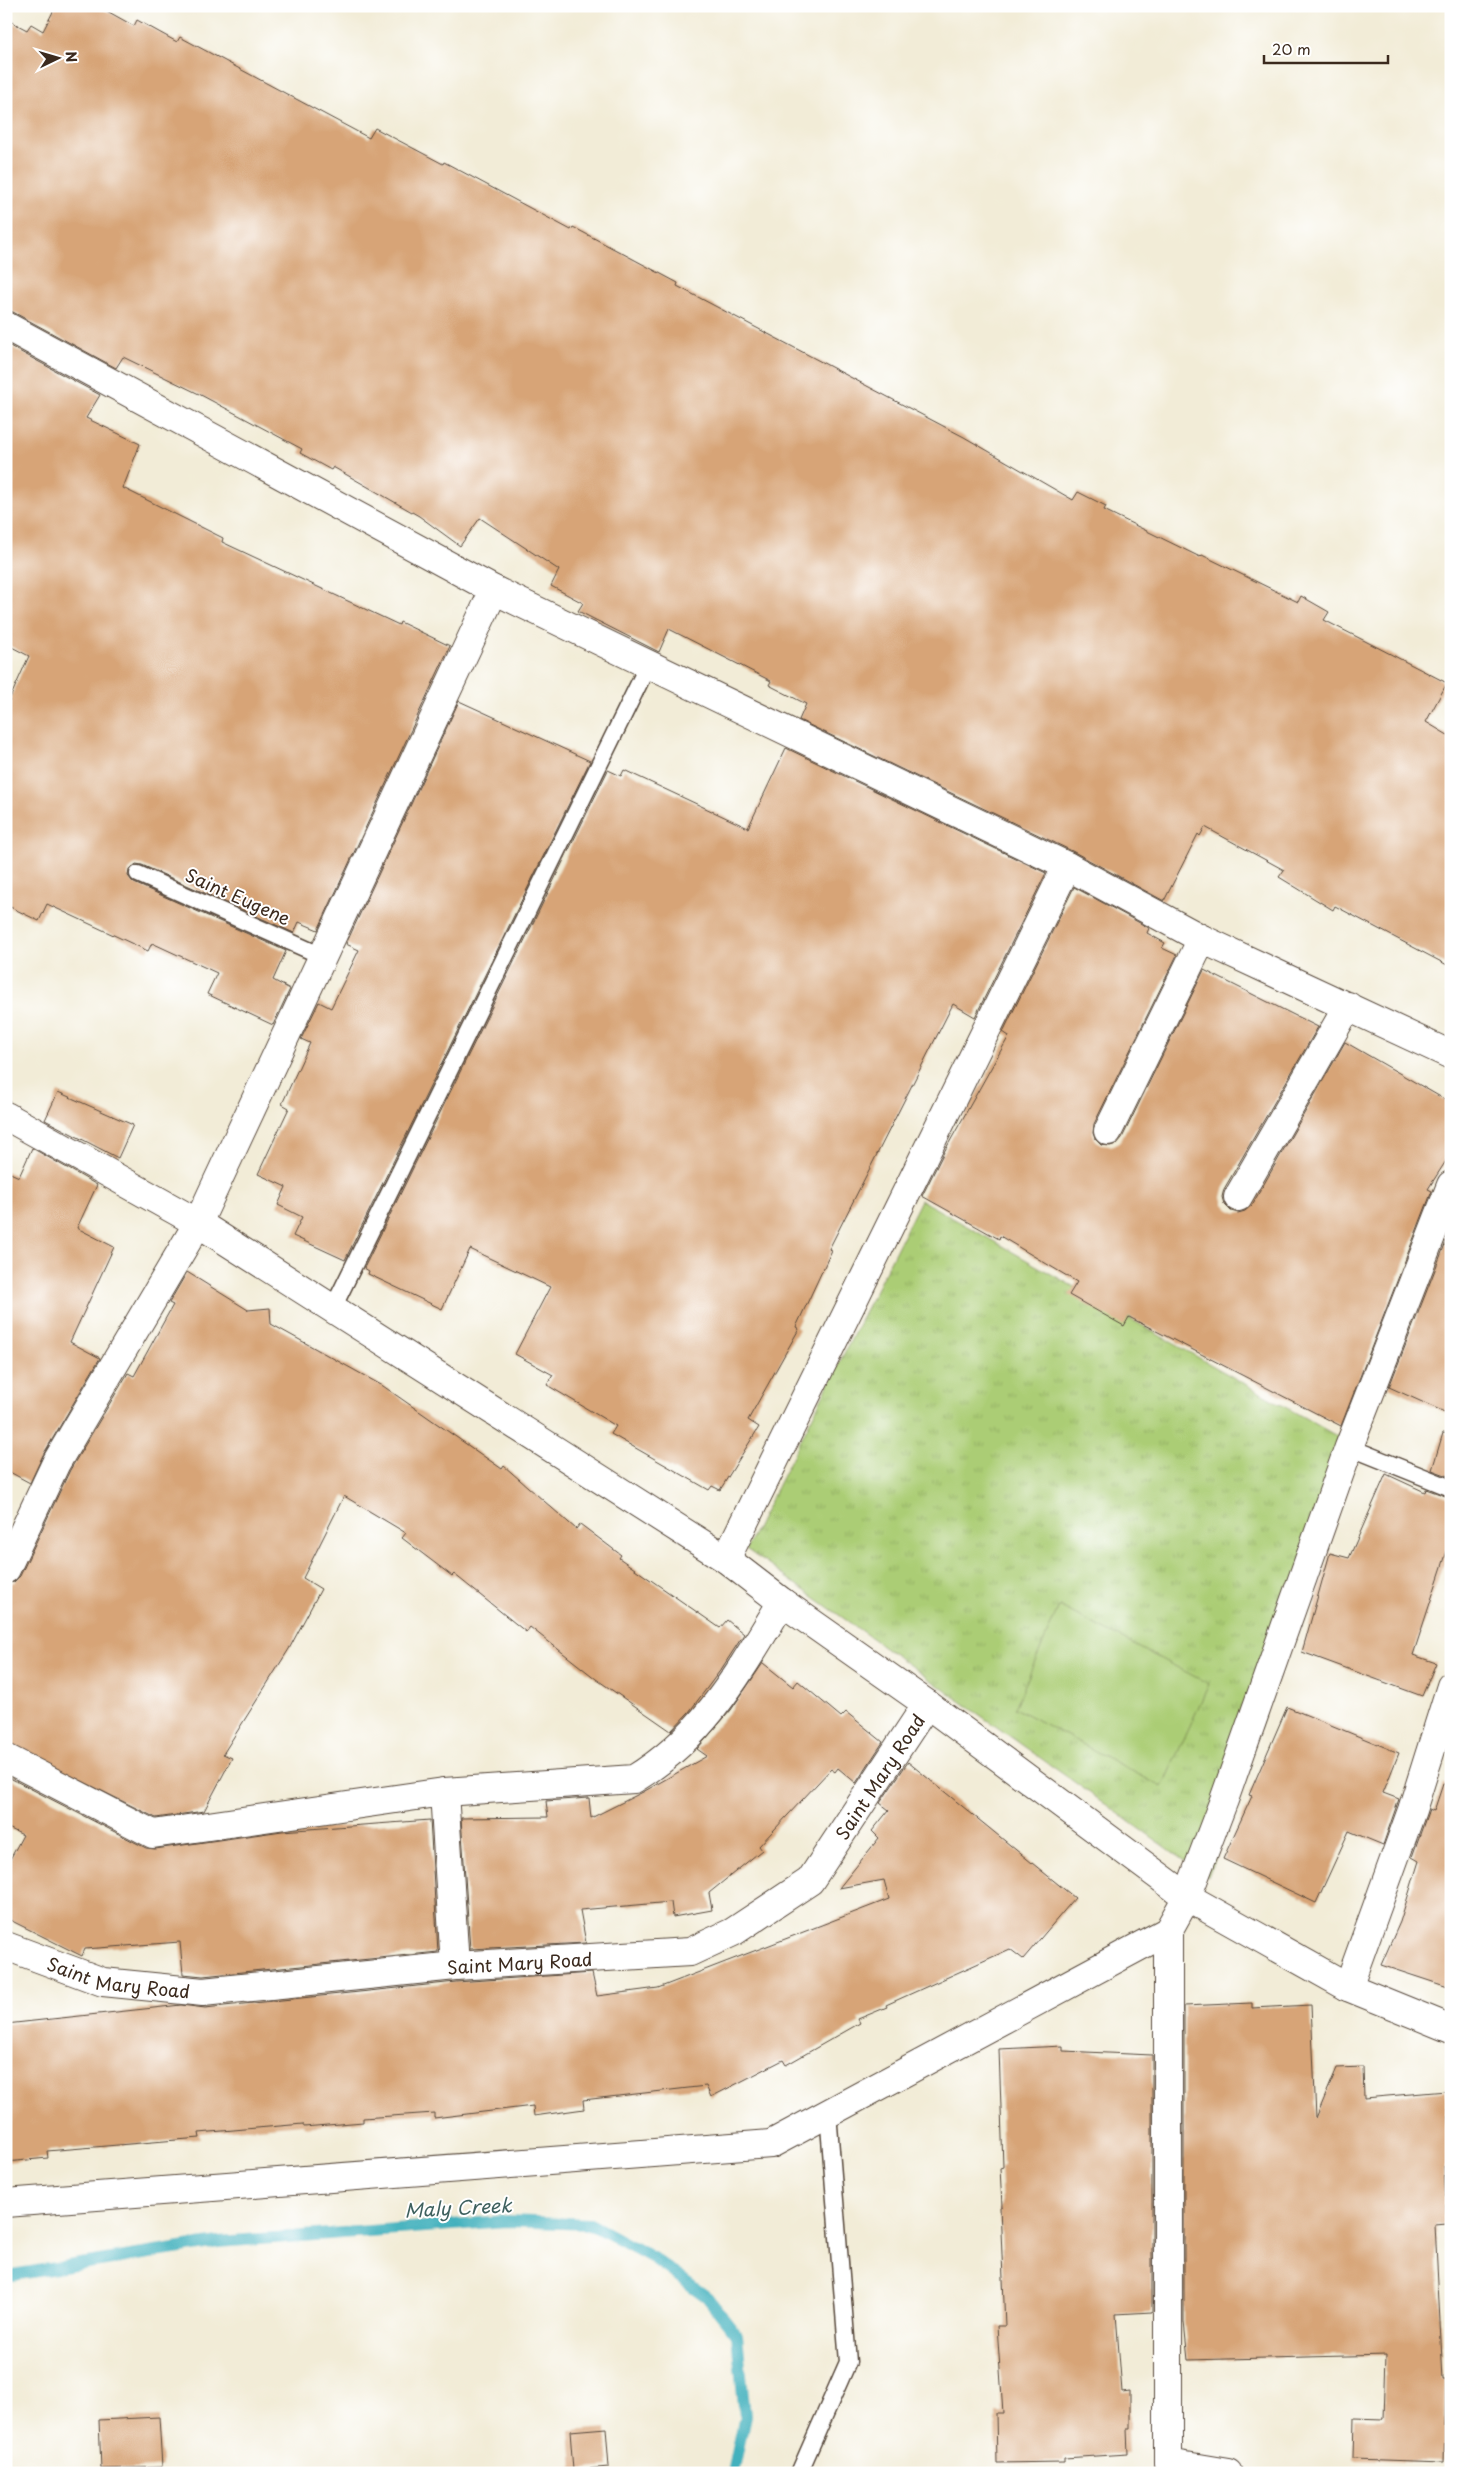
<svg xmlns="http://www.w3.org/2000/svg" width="1457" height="2479" font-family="'Playpen Sans',sans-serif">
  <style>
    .park { fill: url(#park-tufts); stroke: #737c4a }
    .pitch { fill: #abcd75; stroke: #737c4a }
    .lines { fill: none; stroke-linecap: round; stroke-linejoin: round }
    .stream { stroke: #42b1bd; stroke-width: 12 }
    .building { fill: #d7a477 }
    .service-casing { stroke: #56473a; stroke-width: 19 }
    .minor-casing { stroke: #56473a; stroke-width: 30 }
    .tertiary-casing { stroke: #56473a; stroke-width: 30 }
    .service { stroke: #fff; stroke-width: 16 }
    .minor { stroke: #fff; stroke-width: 28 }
    .tertiary { stroke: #fff; stroke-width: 28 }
    .labels { text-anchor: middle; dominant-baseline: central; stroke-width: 4; stroke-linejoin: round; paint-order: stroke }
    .street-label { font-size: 18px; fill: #3b2a1e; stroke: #fff }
    .water-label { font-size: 19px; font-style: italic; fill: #3e605e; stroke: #fff }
  </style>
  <defs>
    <pattern id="park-tufts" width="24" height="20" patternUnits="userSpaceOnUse" patternTransform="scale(1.25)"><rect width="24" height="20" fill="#abcd75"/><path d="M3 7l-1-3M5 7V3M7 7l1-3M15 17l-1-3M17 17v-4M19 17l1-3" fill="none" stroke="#94b065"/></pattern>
  </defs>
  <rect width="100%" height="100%" fill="#fff"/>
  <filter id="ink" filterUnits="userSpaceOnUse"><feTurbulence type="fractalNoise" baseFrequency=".02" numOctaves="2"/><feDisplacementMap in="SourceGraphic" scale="10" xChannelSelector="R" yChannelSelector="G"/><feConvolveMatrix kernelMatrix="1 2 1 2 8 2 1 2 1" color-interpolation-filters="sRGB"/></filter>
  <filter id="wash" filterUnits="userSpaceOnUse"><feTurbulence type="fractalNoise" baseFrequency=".0096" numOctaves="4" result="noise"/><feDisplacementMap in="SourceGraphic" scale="20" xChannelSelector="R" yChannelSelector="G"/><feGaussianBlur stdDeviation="1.12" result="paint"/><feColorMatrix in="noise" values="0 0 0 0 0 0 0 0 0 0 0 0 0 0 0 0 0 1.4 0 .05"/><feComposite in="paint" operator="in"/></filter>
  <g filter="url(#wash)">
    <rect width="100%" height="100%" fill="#f2ecd7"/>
    <path class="park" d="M921,1200L1356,1447L1208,1877L746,1549Z"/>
    <path class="pitch" d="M1059,1606L1209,1684L1162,1787L1015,1708Z"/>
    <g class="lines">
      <path class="stream" d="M6,2276L218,2242L506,2221L590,2224L653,2258L707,2297L737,2335L745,2416L733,2473"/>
    </g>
    <g id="blocks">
      <g class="building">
        <path d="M56,6H98L134,26L137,20L177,42L180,37L369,138L375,128L443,164L444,162L571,230L573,227L678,283L677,286L964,437L1073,500L1078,492L1106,506L1104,510L1200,557L1202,555L1298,602L1301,596L1329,612L1324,620L1447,683L1426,722L1451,737V967L1335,906L1333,910L1279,877L1284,870L1205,827L1200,836L1198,834L1164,901L1074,852L799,720L806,704L769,685L771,681L669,629L659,652L578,611L583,603L551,586L559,570L480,518L460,546L419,516L333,467L331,470L300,453L302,449L199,394L123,357L116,368L13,312L6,310V19L27,30L31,24L43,31Z"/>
        <path d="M6,344L100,395L86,418L140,444L123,488L223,538L222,542L399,625L400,622L450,646L318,930L299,922L294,933L142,865L136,864L129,870L128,876L134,883L286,951L273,980L290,989L273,1025L207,994L217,973L152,943L148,951L47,904L39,921L6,905V707L29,656L6,644Z"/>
        <path d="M459,701L590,761L345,1260L293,1236L302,1217L278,1205L286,1187L258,1174L289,1108L282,1104L310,1043L301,1039L319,1002L331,1008L359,950L346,944Z"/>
        <path d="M786,748L1046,873L975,1017L953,1004L829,1249L832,1250L796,1327L799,1329L748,1420L759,1427L720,1490L712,1486L709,1490L611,1434L616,1426L547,1385L553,1375L515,1354L550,1287L470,1249L442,1309L368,1274L369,1271L364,1268L608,770L621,776L624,770L748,828Z"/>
        <path d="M1074,887L1149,928L1147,933L1165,943L1162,948L1177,955L1094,1124L1093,1133L1095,1139L1101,1145L1110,1146L1117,1144L1122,1138L1204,970L1318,1027L1224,1189L1222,1197L1224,1204L1231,1211L1238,1213L1245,1211L1252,1205L1345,1042L1451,1103V1153L1428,1189L1432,1191L1341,1426L1129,1317L1124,1326L1069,1295L1077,1282L1000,1236L999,1239L922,1196L944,1152L1009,1036L1003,1032Z"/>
        <path d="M58,1092L133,1125L118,1158L45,1120Z"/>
        <path d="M32,1148L97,1185L77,1228L114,1247L70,1342L100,1358L43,1455L30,1483L6,1470V1171L19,1177Z"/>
        <path d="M1451,1229V1415L1389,1387Z"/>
        <path d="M187,1272L248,1310L270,1308L271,1324L383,1386L502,1469L504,1466L576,1529L580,1524L621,1555L619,1558L720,1628L727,1620L744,1634L722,1668L689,1712L671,1731L596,1679L530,1627L526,1632L454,1574L452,1576L402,1538L406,1533L344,1496L303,1578L321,1589L289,1649L223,1754L232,1758L204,1811L156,1818L6,1743V1584L14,1582L20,1576L70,1470L128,1373L134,1376L173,1305L169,1303Z"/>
        <path d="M1443,1433L1451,1434V1477L1432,1470Z"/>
        <path d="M1386,1474L1425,1492L1426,1489L1451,1498V1539L1413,1655L1436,1663L1422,1696L1302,1652L1330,1553L1349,1558Z"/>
        <path d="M763,1663L793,1687L798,1681L841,1717L846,1712L883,1742L856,1783L838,1768L835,1772L831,1769L759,1846L762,1850L709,1893L712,1910L673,1917L671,1902L580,1910L586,1943L470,1949L461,1818L548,1817L546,1801L589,1798L591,1818L643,1792L707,1756L697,1749L731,1710Z"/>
        <path d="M1287,1707L1399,1753L1383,1793L1399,1799L1383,1845L1349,1831L1316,1903L1223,1859L1252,1796L1249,1795Z"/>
        <path d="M908,1762L1075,1898L1023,1959L1010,1949L886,2005L887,2007L858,2019L860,2023L786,2065L783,2060L711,2097L706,2086L583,2100L584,2109L534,2116L533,2106L434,2118V2113L363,2118V2122L304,2127L303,2124L199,2133L200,2138L47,2151L48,2158L6,2162V2024L181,2005L205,2008L456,1982L592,1973L597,1996L658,1988L889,1899L884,1880L839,1888L879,1838L872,1831L889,1810L880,1803Z"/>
        <path d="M6,1776L146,1848L155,1849L282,1831L430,1820L438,1952L203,1976L183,1974L180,1942L85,1949L82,1956L6,1918V1867L23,1835L6,1827Z"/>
        <path d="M1443,1784L1451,1785V1988L1381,1965L1400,1922L1419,1861L1412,1857L1429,1809L1434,1811Z"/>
        <path d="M1252,2003V2008L1311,2005L1316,2118L1337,2068L1363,2067L1364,2098L1446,2091L1451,2141V2166H1444L1447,2224L1435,2225L1443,2380H1446L1444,2462L1353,2459L1354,2418L1384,2419L1386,2355L1188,2360L1184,2322V2006Z"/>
        <path d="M1063,2046V2051L1152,2055V2312L1116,2314L1122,2392L1130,2391V2429H1127L1128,2454L1064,2458V2462L997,2463L996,2413H1003L997,2326H1005L1000,2207L1002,2206L1000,2168L1003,2167L999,2049Z"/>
        <path d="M159,2417L162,2467L101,2469L99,2420Z"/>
        <path d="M606,2428L609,2467L573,2470L570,2431Z"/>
      </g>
    </g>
  </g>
  <g filter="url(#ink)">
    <use href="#blocks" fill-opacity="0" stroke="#56473a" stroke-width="1"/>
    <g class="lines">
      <g class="service-casing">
        <g id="service">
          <path d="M138,874L322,956"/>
          <path d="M332,1310L648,665"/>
          <path d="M1349,1447L1451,1488"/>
          <path d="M799,2473L848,2362L828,2113"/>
        </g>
      </g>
      <g class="minor-casing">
        <g id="minor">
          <path d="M6,326L494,590L1067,866L1202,939L1451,1055"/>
          <path d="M1108,1131L1202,939"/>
          <path d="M1238,1197L1348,1006"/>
          <path d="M726,1559L1067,866"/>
          <path d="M6,1569L56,1463L198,1223L494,590"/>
          <path d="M6,1758L153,1834L444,1792L634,1779C705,1736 740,1671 782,1602"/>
          <path d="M444,1792L455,1966"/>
          <path d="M1168,1931V2463L1228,2473"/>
          <path id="s1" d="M6,1946L103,1982L203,1992L455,1966L690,1952L733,1932L810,1881L927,1704"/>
          <path d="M1348,1987L1412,1810L1451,1686"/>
          <path d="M6,2203L771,2144L1168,1931L1187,1897L1224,1800L1349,1447L1451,1185"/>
        </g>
      </g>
      <g class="tertiary-casing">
        <path id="tertiary" d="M6,1116L198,1223L726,1559L782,1602L927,1704L1187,1897L1348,1987L1451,2029"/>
      </g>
      <use href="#service" class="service"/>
      <use href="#minor" class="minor"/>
      <use href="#tertiary" class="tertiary"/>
    </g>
  </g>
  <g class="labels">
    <g class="street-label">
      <text transform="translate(238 896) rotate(24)">Saint Eugene</text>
      <text stroke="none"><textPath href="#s1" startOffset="958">Saint Mary Road</textPath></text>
      <text stroke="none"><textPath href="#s1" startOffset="522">Saint Mary Road</textPath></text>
      <text stroke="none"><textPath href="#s1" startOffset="118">Saint Mary Road</textPath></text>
    </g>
    <g class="water-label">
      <text transform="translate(458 2207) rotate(-3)">Maly Creek</text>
    </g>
  </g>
  <rect width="1457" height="2479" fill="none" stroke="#fff" stroke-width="25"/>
  <g transform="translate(58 58) rotate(85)" stroke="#ffffff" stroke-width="4" paint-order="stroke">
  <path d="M0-4L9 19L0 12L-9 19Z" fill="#3b2a1e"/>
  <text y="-8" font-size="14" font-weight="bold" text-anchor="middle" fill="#3b2a1e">N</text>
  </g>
  <path d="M1264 55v8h124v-8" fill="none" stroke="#3b2a1e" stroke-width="2.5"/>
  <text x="1272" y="55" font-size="15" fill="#3b2a1e" stroke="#ffffff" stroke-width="4" paint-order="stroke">20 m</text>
</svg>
